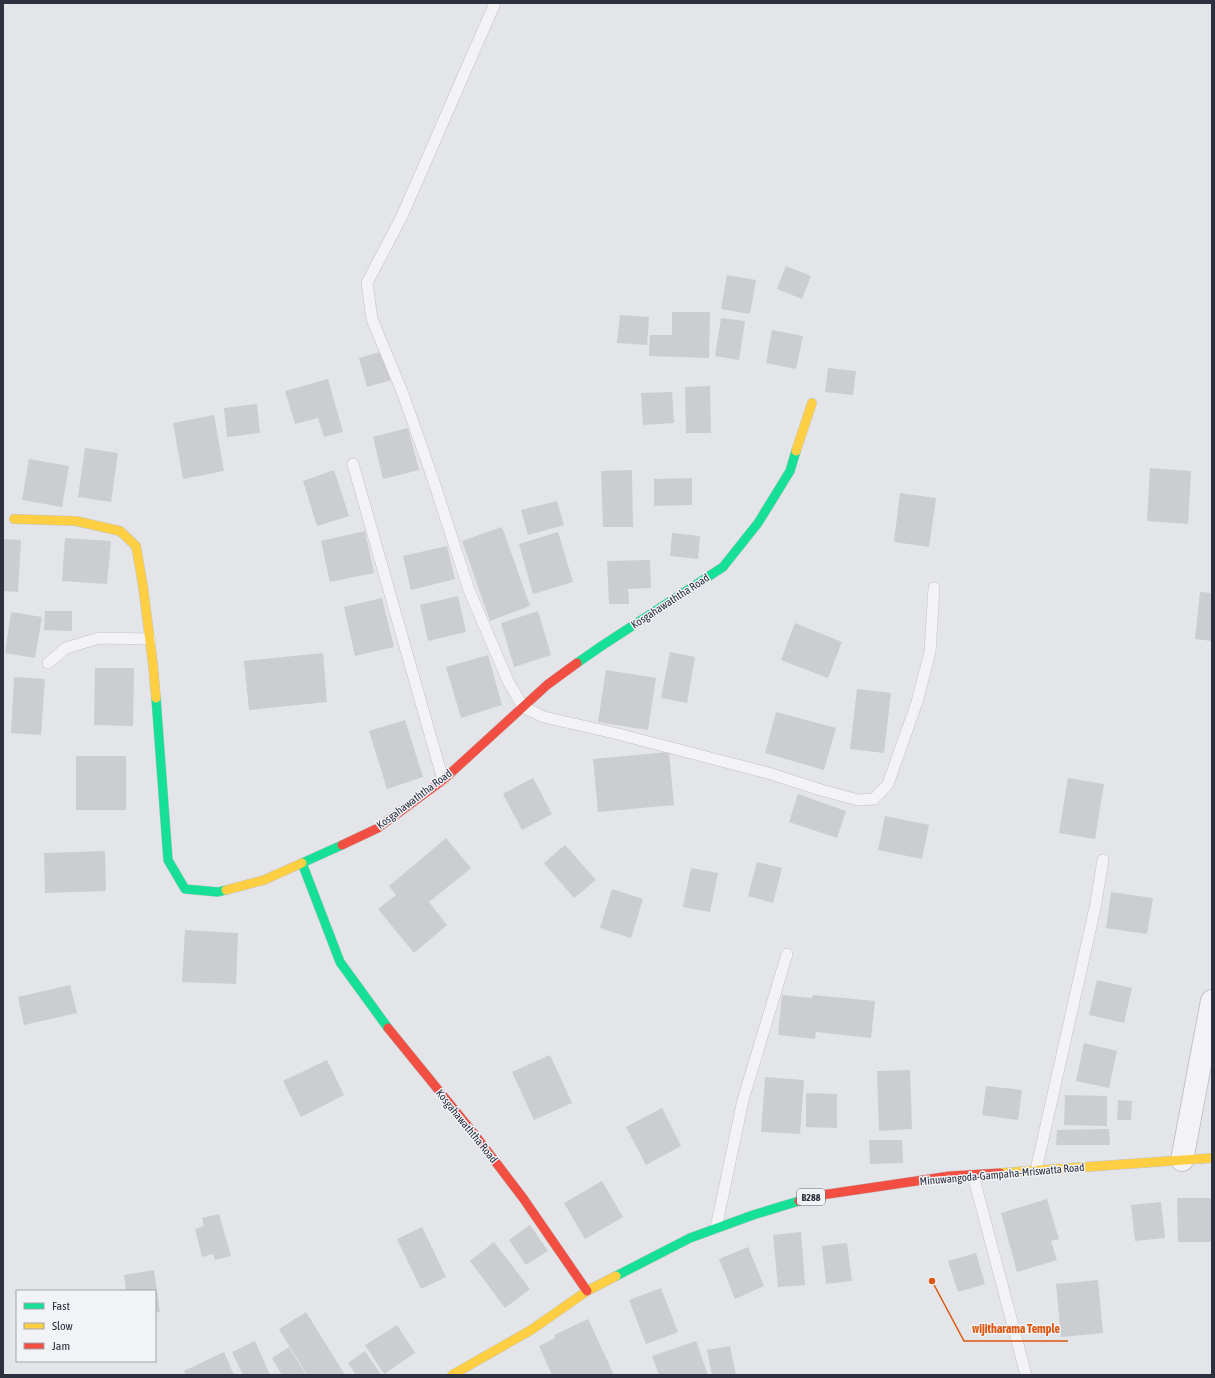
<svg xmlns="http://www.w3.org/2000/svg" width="1215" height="1378" font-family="'Asap Condensed',sans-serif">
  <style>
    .building { fill: #cccdd0 }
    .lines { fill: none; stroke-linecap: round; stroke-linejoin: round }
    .lane-casing { stroke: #c2c3c6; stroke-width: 12 }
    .street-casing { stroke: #c2c3c6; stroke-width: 24 }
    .fast-casing { stroke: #c2c3c6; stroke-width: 10 }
    .slow-casing { stroke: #c2c3c6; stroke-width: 10 }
    .jam-casing { stroke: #c2c3c6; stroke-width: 10 }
    .lane { stroke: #f3f3f5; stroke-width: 11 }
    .street { stroke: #f3f3f5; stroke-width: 22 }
    .fast { stroke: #16e098; stroke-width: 9 }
    .slow { stroke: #ffcf43; stroke-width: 9 }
    .jam { stroke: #f24e42; stroke-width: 9 }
    .labels { text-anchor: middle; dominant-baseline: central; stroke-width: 3; stroke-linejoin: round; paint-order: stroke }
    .shield { fill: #f2f3f7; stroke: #676a76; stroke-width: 1 }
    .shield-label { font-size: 10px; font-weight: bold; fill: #2c303f }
    .street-label { font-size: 11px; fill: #2c303f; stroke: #f2f3f7 }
    .leader { fill: none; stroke: #df570f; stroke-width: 1.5 }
    .callout-dot { fill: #df570f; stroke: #f2f3f7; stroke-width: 1.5 }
    .callout-label { font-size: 12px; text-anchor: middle; font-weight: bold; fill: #df570f; stroke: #f2f3f7; stroke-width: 3; stroke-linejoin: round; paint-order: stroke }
  </style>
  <rect width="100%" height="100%" fill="#e3e5e8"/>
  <g class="building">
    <path d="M786,266L811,276L802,299L777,289Z"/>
    <path d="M727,275L756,280L750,314L721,309Z"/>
    <path d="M672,312H710L709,358L649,356L650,335H672Z"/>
    <path d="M620,315L649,317L647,345L617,343Z"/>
    <path d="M721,318L745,321L739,360L715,356Z"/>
    <path d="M772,330L803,336L796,369L766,363Z"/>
    <path d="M384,351L392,380L367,387L359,358Z"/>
    <path d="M828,368L856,371L853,395L825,392Z"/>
    <path d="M328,379L343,432L324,437L318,418L295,424L285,391Z"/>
    <path d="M710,386L711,433H686L685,387Z"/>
    <path d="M672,392L674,423L643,425L641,393Z"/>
    <path d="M257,404L260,433L227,437L224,408Z"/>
    <path d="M214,415L224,471L183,479L173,423Z"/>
    <path d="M408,428L419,470L383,479L373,437Z"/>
    <path d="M85,448L118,453L111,502L78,497Z"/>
    <path d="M29,459L69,466L62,507L22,500Z"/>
    <path d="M1150,468L1191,471L1188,524L1147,521Z"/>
    <path d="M334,470L349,516L317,526L303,481Z"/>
    <path d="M632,470L633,527H603L601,471Z"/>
    <path d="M692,478V505L654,506V479Z"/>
    <path d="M900,493L936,498L929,547L894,542Z"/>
    <path d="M557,501L564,525L528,535L521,510Z"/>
    <path d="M502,527L530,606L490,621L462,541Z"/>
    <path d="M365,531L374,573L330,582L321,541Z"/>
    <path d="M558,532L573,582L533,594L519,544Z"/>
    <path d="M672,533L700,536L698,559L670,556Z"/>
    <path d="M65,538L111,541L107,584L62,581Z"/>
    <path d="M3,539L21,540L18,592L3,591Z"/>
    <path d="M447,546L455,579L411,590L403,556Z"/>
    <path d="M650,560L651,588L628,589L629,604H609L607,561Z"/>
    <path d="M1200,592L1212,593V641L1195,639Z"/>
    <path d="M458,596L466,632L428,641L420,605Z"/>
    <path d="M382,598L394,647L355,656L344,607Z"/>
    <path d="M45,611H72V631L44,630Z"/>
    <path d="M538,611L551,655L514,667L501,623Z"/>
    <path d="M11,612L42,617L35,658L5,653Z"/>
    <path d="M795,623L842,642L828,678L781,660Z"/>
    <path d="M670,652L695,657L687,703L661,698Z"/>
    <path d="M323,653L327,702L249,710L244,661Z"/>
    <path d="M488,655L502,705L461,718L446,667Z"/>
    <path d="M95,668H134L133,726L94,725Z"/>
    <path d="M606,670L656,678L648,730L598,722Z"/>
    <path d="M14,677L45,679L41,735L11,733Z"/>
    <path d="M857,689L891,693L884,753L850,749Z"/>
    <path d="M776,712L836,728L824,770L765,753Z"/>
    <path d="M405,720L423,777L387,789L369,731Z"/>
    <path d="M669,752L674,805L598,812L593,759Z"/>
    <rect x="76" y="756" width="50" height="54"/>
    <path d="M533,778L552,814L522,830L503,794Z"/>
    <path d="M1068,778L1104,784L1095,839L1059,833Z"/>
    <path d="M798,794L846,811L837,838L789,822Z"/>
    <path d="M885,816L929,825L922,859L878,850Z"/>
    <path d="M446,838L471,868L429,902L447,925L414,953L378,909L396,895L389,886Z"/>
    <path d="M565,845L596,880L574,898L544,863Z"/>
    <path d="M105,851L106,891L45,893L44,853Z"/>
    <path d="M757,862L782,868L773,903L748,896Z"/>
    <path d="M691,868L718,873L710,912L683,907Z"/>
    <path d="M612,889L643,899L631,938L600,928Z"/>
    <path d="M1111,892L1153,898L1147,934L1106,928Z"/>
    <path d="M185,930L238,933L236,984L182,982Z"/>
    <path d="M1097,980L1132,988L1124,1023L1089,1015Z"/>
    <path d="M70,985L77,1013L24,1025L18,997Z"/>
    <path d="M782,995L812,998L813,995L875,1001L871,1038L816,1032L815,1039L778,1035Z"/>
    <path d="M1084,1043L1117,1051L1109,1088L1076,1081Z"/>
    <path d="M550,1055L572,1103L534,1120L512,1072Z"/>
    <path d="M327,1060L344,1095L301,1117L283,1081Z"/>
    <path d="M910,1070L912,1129L879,1131L877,1071Z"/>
    <path d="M765,1077L804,1080L800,1134L761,1132Z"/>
    <path d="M986,1086L1022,1090L1018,1120L982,1115Z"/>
    <path d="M806,1093L837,1094V1128L806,1127Z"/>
    <path d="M1065,1095L1107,1096V1126L1064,1125Z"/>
    <path d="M1118,1100L1132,1101L1131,1120H1117Z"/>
    <path d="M662,1108L681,1146L646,1165L626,1127Z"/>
    <path d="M1109,1129L1110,1145H1056L1057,1130Z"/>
    <path d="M869,1140H902L903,1163L870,1164Z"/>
    <path d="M602,1181L623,1217L585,1239L564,1203Z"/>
    <path d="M1177,1198H1212V1242H1178Z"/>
    <path d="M1047,1199L1059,1239L1051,1241L1057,1260L1017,1272L1001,1213Z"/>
    <path d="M1161,1202L1165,1238L1135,1241L1131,1205Z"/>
    <path d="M219,1214L231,1256L215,1260L213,1254L202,1257L195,1229L204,1226L202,1218Z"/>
    <path d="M530,1225L548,1251L526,1265L509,1240Z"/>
    <path d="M422,1227L446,1277L421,1289L397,1239Z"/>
    <path d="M801,1232L805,1285L778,1287L773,1235Z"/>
    <path d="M494,1242L530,1289L505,1308L470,1261Z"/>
    <path d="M847,1243L852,1281L826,1284L822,1246Z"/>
    <path d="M748,1247L764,1286L735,1299L719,1259Z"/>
    <path d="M976,1253L985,1284L958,1292L948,1261Z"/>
    <path d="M154,1270L160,1312L155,1313V1291H126L124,1275Z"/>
    <path d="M1098,1280L1103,1333L1061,1337L1056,1284Z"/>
    <path d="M661,1288L678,1332L646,1344L629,1300Z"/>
    <path d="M306,1312L345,1375H307L279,1329Z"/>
    <path d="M588,1319L614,1375H552L539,1346L555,1338L554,1335Z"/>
    <path d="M397,1325L415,1353L384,1374L365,1345Z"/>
    <path d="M255,1341L270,1375H243L232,1352Z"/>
    <path d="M696,1341L708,1375H659L652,1356Z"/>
    <path d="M730,1346L736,1375H712L707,1350Z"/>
    <path d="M289,1347L306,1375H282L272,1358Z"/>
    <path d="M365,1351L381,1375H356L348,1363Z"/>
    <path d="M224,1352L234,1375H186L184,1371Z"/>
  </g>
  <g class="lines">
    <g class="lane-casing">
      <g id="lane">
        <path d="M495,3L402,216L367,283L372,319L403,394L433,479L469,590L508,681L523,707L544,717L614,733L768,773L821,790L858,800L874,799L888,784L917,702L930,652L934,588"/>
        <path d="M353,464L443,780"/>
        <path d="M48,663L66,648L99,638L150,639"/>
        <path d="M1036,1170L1095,908L1103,860"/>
        <path d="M973,1175L1026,1375"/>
        <path d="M716,1228L743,1100L787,954"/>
      </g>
    </g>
    <g class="street-casing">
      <path id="street" d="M1182,1160L1212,1001"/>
    </g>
    <g class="fast-casing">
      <g id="fast">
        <path d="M577,663L603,645L723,567L758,523L790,471L796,451"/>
        <path d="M156,698L168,860L185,889L218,892L226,890"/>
        <path d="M342,845L302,863L340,962L388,1028"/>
        <path d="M616,1276L690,1238L753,1215L799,1201"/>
      </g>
    </g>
    <g class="slow-casing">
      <g id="slow">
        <path d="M796,451L812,403"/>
        <path d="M14,519L76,521L120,531L136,546L143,586L153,665L156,698"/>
        <path d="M226,890L264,880L302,863"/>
        <path d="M1000,1173L1212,1158"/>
        <path d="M452,1375L531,1330L587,1291L616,1276"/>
      </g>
    </g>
    <g class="jam-casing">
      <g id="jam">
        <path d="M342,845L378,828L443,780L547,685L577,663"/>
        <path d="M388,1028L475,1135L523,1198L587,1291"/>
        <path d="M799,1201L815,1196L950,1176L1000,1173"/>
      </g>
    </g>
    <use href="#lane" class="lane"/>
    <use href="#street" class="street"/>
    <use href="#fast" class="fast"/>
    <use href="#slow" class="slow"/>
    <use href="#jam" class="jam"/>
  </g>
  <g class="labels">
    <rect class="shield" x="797" y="1189" width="28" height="16" rx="3"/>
    <g class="shield-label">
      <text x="811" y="1197">B288</text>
    </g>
    <g class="street-label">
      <text transform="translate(670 601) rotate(-33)">Kosgahawaththa Road</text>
      <text transform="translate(414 799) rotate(-37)">Kosgahawaththa Road</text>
      <text transform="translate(467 1126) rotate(51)">Kosgahawaththa Road</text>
      <text transform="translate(1002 1174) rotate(-5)">Minuwangoda-Gampaha-Mriswatta Road</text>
    </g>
  </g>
  <path class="leader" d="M932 1281L964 1341H1068"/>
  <circle class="callout-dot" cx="932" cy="1281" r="4"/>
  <g class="callout-label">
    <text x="1016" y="1333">wijitharama Temple</text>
  </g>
  <rect width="1215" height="1378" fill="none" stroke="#2c303f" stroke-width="8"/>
  <rect x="16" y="1290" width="140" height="72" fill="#f2f3f7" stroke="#a3a5ad"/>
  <rect x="24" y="1303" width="20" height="6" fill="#16e098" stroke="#a3a5ad"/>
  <text x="52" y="1310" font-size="12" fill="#2c303f">Fast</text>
  <rect x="24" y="1323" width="20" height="6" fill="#ffcf43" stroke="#a3a5ad"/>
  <text x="52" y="1330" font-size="12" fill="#2c303f">Slow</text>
  <rect x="24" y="1343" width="20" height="6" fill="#f24e42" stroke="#a3a5ad"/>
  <text x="52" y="1350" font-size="12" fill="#2c303f">Jam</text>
</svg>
